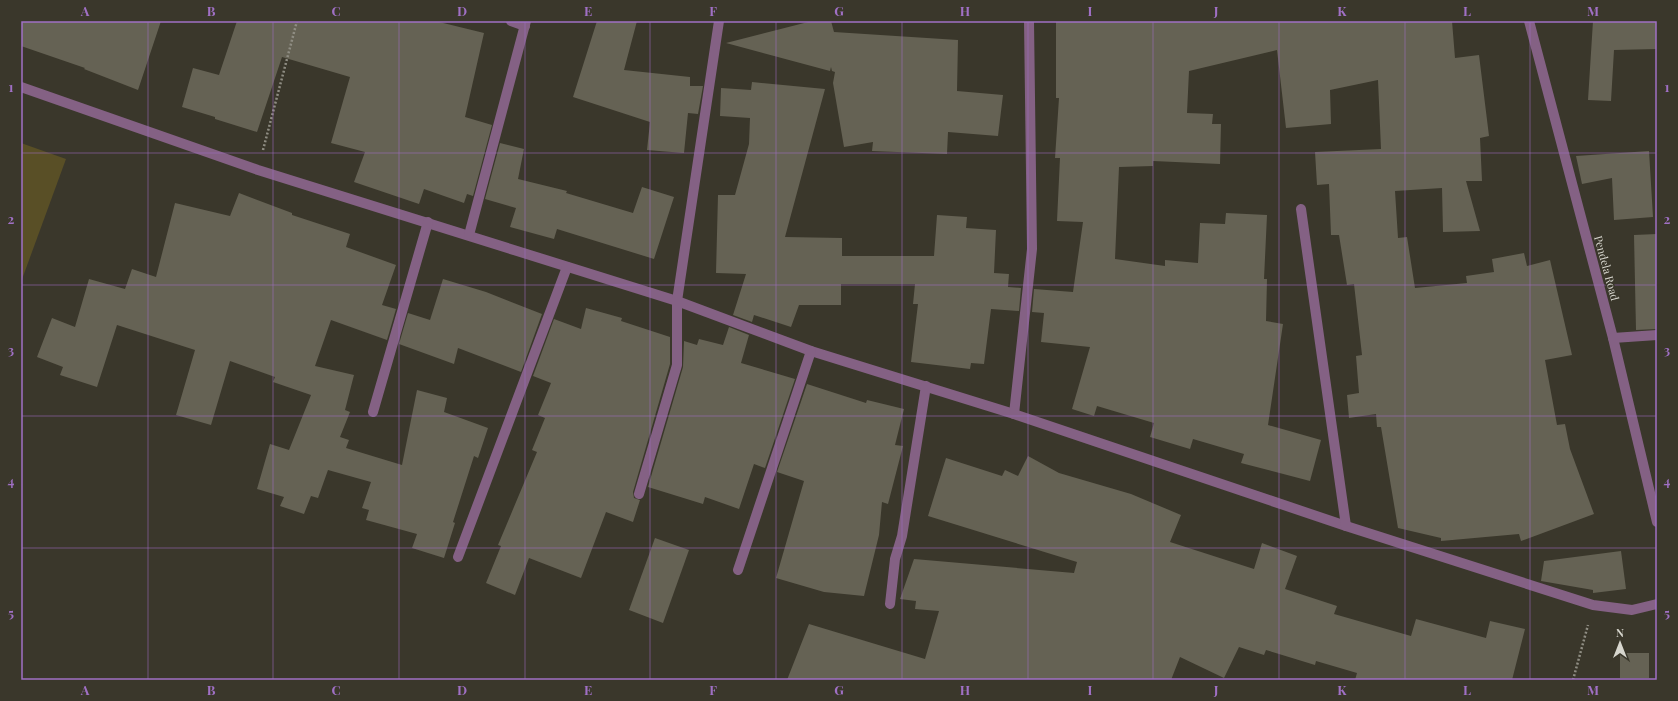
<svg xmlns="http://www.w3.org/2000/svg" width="1678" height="701" font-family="'Playfair Display',serif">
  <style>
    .green { fill: #594f26 }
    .building { fill: #656254 }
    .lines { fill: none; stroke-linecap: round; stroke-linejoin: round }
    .path { stroke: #8f8d83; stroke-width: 2.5; stroke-dasharray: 2 2; stroke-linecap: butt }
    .minor { stroke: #846184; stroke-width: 10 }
    .grid { fill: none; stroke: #a070c5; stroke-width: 1; stroke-opacity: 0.55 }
    .labels { text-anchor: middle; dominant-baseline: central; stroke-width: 3; stroke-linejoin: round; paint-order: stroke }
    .street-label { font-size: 11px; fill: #d7d6ce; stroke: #3a372b }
    .neatline { fill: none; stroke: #a070c5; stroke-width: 1.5 }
    .grid-label { font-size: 13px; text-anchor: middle; font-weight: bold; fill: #a070c5 }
  </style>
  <rect width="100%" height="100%" fill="#3a372b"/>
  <path class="green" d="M21,143L66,159L21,282Z"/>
  <g class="building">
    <path d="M21,21H161L138,90L84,69L85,68L21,46Z"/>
    <path d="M237,21H435L484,33L465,117L492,125L473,196L467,194L464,203L424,189L419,204L354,182L365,152L331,143L350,77L282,57L257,132L215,119V117L182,107L193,68L219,75Z"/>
    <path d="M597,21H637L624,70L690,77V86H703L698,114L688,113L684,153L647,150L650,122L573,97Z"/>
    <path d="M812,21H831L834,32L958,40L957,91L1003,95L998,136L948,132L947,154L872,151L873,142L844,147L833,83L835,72L832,71L831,67L830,71L726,43Z"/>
    <path d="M1056,21H1452L1455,58L1479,55L1489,136L1480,138L1482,181H1466L1480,231L1443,232L1442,188L1395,191L1398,238L1407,237L1415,288L1467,283L1466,276L1494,272L1492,259L1524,253L1527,266L1550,260L1572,355L1545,360L1557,425L1565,424L1570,449L1594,514L1521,541L1519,534L1441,541V538L1398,528L1381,427H1377L1376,414L1349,418L1347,395L1359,393L1356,356L1362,355L1354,284L1347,285L1339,235H1331L1329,184L1317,185L1315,152L1381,149L1378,80L1330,90L1331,124L1286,128L1277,50L1189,71L1187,113L1213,114L1212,124H1221L1220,164L1153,161V166L1119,167L1115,259L1165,266V260L1198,263L1200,223L1225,224L1226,213L1267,215L1264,279H1267L1266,321L1283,324L1268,425L1321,440L1310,481L1241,463L1244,454L1193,439L1190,449L1150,437L1154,423L1097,406L1094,416L1072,409L1090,347L1041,342L1044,313L1032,312L1034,289L1073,292L1083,222L1057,221L1060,158H1055L1059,98H1056Z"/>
    <path d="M1593,21H1657V49L1614,50L1611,101L1588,100Z"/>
    <path d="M752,82L825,89L785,237L842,238V256H934L937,215L967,217L966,228L996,230L994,273L1009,274L1008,287L1021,288L1019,311L991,309L984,364L971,363L970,369L911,362L918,304H913L915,284H841V305H799L791,327L754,315L752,322L733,315L746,274L716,273L718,195H735L749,144L750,118L720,116L721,88L751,90Z"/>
    <path d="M500,143L524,149L518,179L567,191L566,193L633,213L642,187L674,197L654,259L557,229L554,239L510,227L516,208L485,199Z"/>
    <path d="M1649,151L1653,217L1614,220L1612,178L1582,184L1576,156Z"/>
    <path d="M239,193L292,213V215L350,234L346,247L396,265L382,305L396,309L387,340L331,320L315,366L354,375L345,410L350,412L340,437L349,440L346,448L402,465L417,390L447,398L444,412L488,428L478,458L474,456L453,522L455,523L444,558L412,548L417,534L366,520L369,510L362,508L371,482L328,470L318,498L311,496L304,514L280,506L284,497L257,489L270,444L289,450L311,395L273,382L275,377L230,361L211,425L176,415L195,350L117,325L97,387L60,375L63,367L37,357L52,318L75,327L89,279L125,289L132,269L156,277L175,203L230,216Z"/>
    <path d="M1657,234V329L1636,330L1634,235Z"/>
    <path d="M443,279L486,292L542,314L521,372L458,348L454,364L399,344L408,313L430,320Z"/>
    <path d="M586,308L622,318L621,321L670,337V364L633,492L634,498L640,500L633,522L606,512L581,578L529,558L515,595L486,583L501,546L498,545L537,452L532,450L545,418L538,415L551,383L533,376L554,319L581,329Z"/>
    <path d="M729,327L749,335L741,363L795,379L765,468L754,464L739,509L705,497L703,504L648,487L683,367L684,341L697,345L699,339L723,345Z"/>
    <path d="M807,384L866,403L867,400L904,409L895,445L903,446L888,504L882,502L879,535L864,596L824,592L776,578L804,481L777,472Z"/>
    <path d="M1028,456L1059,473L1131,494L1181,515L1170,542L1254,569L1262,543L1297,556L1285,589L1337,606L1334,614L1411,636L1416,619L1486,638L1490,621L1525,629L1512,680H1355L1357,673L1316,661L1315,665L1266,650L1264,655L1239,647L1224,678L1180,657L1171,680H787L809,624L925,659L939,611L915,609L916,601L900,599L914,559L1074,573L1077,562L928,516L946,458L1002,476L1005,470L1018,476Z"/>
    <path d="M655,538L689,550L663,623L629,610Z"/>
    <path d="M1621,551L1626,589L1593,593V590L1541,581L1544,561Z"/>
    <rect x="1620" y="653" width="29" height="25"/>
  </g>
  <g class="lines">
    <g class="path">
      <path d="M263,150L297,21"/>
      <path d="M1573,680L1588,625"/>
    </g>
    <g class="minor">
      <path d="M511,21L525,26"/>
      <path d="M1529,21L1613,338L1657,522"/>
      <path d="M21,87L258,170L677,301L811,351L1014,414L1346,526L1593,605L1632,610L1657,604"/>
      <path d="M1301,209L1346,526"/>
      <path d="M469,235L526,21"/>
      <path d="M1613,338L1657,335"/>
      <path d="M373,412L428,222"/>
      <path d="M1014,414L1032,249L1029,21"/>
      <path d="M639,494L677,365V301L719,21"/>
      <path d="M458,557L567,267"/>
      <path d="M738,570L811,351"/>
      <path d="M890,604L895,559L902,536L926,386"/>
    </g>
  </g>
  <path class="grid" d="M148,21V680M273,21V680M399,21V680M525,21V680M650,21V680M776,21V680M902,21V680M1028,21V680M1153,21V680M1279,21V680M1405,21V680M1530,21V680M21,153H1657M21,285H1657M21,416H1657M21,548H1657"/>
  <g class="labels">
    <g class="street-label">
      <text transform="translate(1607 268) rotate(75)">Pendela Road</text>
    </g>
  </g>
  <rect width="1678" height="701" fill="none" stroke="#3a372b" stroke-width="44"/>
  <g transform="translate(1620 643)" stroke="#3a372b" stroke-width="3" paint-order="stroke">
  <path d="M0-3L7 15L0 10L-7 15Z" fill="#d7d6ce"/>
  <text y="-6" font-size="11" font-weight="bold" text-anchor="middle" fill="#d7d6ce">N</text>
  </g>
  <rect x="22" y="22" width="1634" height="657" class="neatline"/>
  <g class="grid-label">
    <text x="85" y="16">A</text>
    <text x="211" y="16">B</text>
    <text x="336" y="16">C</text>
    <text x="462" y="16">D</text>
    <text x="588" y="16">E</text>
    <text x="713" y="16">F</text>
    <text x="839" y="16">G</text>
    <text x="965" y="16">H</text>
    <text x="1090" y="16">I</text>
    <text x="1216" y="16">J</text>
    <text x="1342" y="16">K</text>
    <text x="1467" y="16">L</text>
    <text x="1593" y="16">M</text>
    <text x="11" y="92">1</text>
    <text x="1667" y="92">1</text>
    <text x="11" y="224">2</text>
    <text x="1667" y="224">2</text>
    <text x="11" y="355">3</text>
    <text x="1667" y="355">3</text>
    <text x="11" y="486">4</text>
    <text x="1667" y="486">4</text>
    <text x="11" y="618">5</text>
    <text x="1667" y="618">5</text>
    <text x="85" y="695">A</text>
    <text x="211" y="695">B</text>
    <text x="336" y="695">C</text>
    <text x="462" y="695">D</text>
    <text x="588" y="695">E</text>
    <text x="713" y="695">F</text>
    <text x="839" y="695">G</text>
    <text x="965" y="695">H</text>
    <text x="1090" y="695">I</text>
    <text x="1216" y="695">J</text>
    <text x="1342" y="695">K</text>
    <text x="1467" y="695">L</text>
    <text x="1593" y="695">M</text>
  </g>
</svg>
